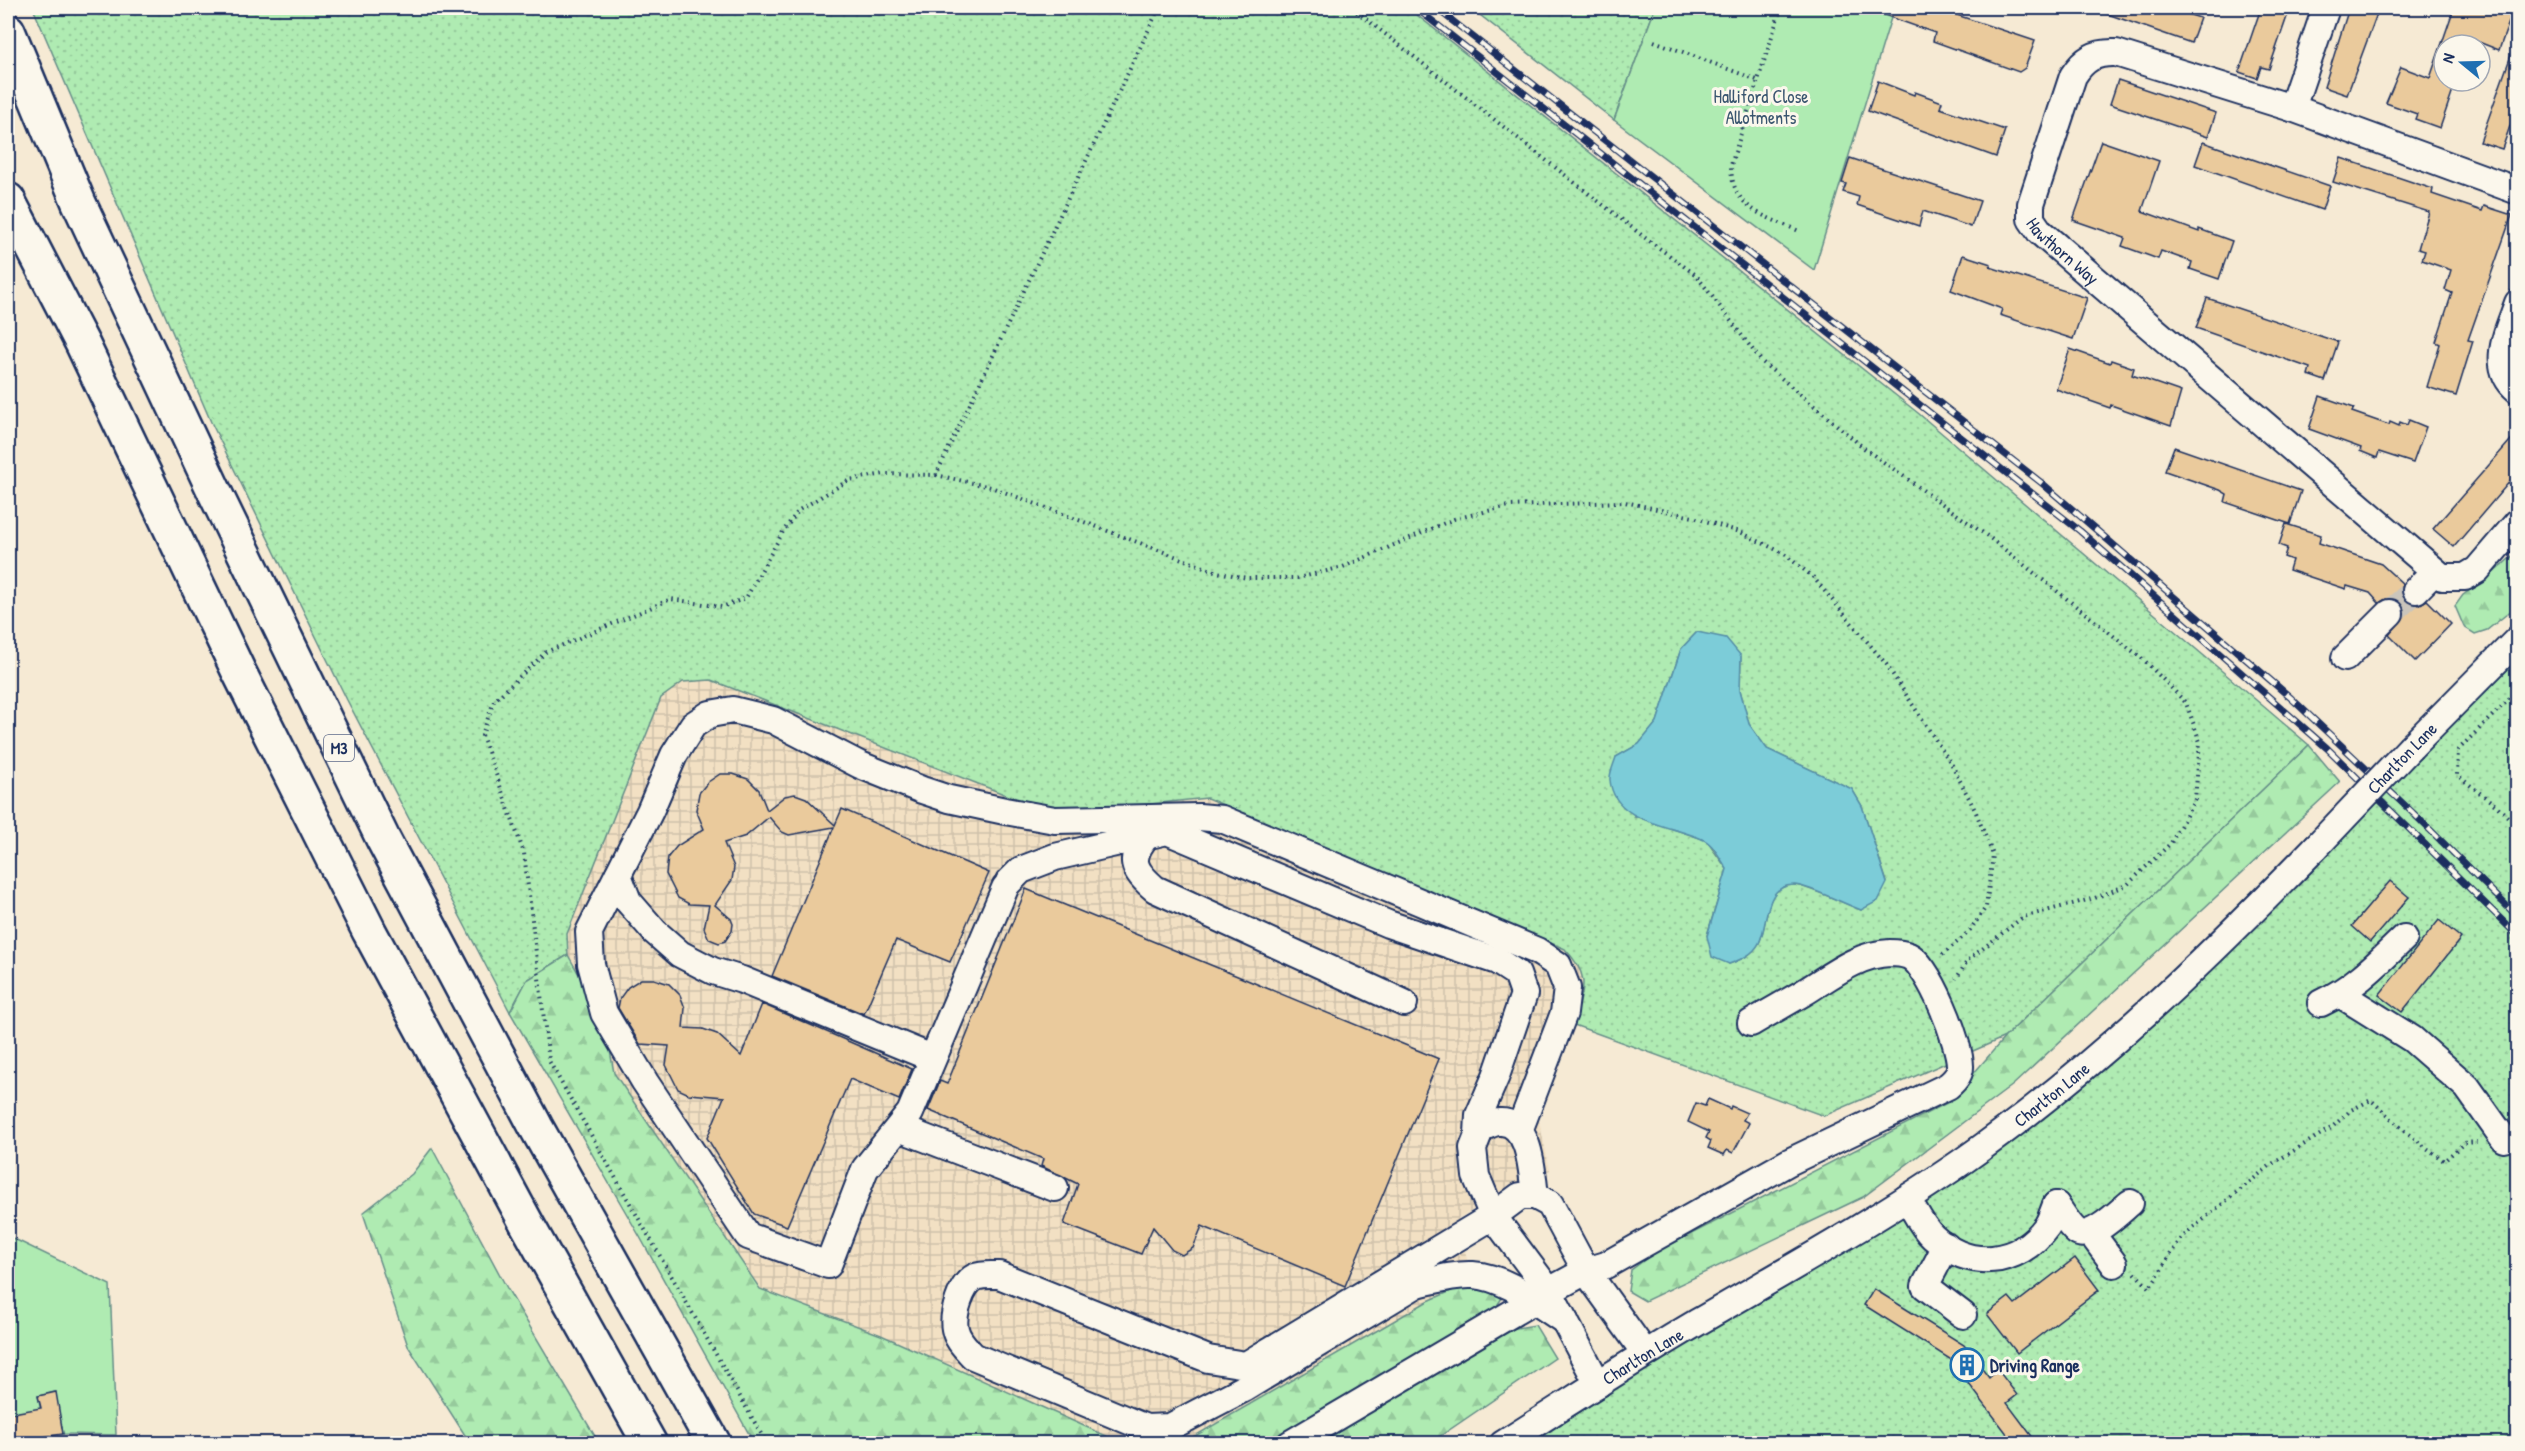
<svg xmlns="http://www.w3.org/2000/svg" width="2525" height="1451" font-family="'Patrick Hand',sans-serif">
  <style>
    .industrial { fill: url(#industrial-grid) }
    .grass { fill: url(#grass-dots); stroke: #658d88; stroke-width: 1.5; fill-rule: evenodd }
    .forest { fill: url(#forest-firs); stroke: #658d88; stroke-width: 1.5 }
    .garden { fill: #afebb2; stroke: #658d88; stroke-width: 1.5 }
    .water { fill: #7cccd8; stroke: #558da7; stroke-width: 1.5 }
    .building { fill: #eaca9c; stroke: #1b2f5e; stroke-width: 1.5 }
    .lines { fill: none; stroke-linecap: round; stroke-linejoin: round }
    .minor-tunnel { stroke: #cac5bc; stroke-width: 26; stroke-dasharray: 26 13; stroke-linecap: butt }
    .minor-casing { stroke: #1b2f5e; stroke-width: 30 }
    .highway-casing { stroke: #1b2f5e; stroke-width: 38 }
    .path { stroke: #1b2f5e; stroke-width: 4; stroke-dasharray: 1.5 4.5; stroke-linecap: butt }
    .minor { stroke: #fbf7ec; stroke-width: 26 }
    .highway { stroke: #fbf7ec; stroke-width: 33 }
    .rail-casing { stroke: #1b2f5e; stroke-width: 7 }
    .rail { stroke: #fbf7ec; stroke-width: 4.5; stroke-dasharray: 14; stroke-linecap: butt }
    .minor-bridge-casing { stroke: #1b2f5e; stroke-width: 30; stroke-linecap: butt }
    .minor-bridge { stroke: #fbf7ec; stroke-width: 26 }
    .labels { text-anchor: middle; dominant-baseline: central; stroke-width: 6; stroke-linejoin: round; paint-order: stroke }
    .shield { fill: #fbf7ec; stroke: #5e6b89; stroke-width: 1.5 }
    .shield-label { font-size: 16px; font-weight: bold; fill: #1b2f5e }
    .park-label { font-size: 18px; fill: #39556f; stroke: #fbf7ec }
    .street-label { font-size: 18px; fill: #1b2f5e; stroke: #fbf7ec }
    .poi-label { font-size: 18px; font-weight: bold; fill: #1b2f5e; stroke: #fbf7ec; text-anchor: start }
  </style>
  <defs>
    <pattern id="industrial-grid" width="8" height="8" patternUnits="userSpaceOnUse" patternTransform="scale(1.5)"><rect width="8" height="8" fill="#f2e0c3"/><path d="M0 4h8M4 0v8" fill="none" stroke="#cfc0aa"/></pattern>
    <pattern id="grass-dots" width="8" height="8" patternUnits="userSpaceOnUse" patternTransform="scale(1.5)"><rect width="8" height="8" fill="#afebb2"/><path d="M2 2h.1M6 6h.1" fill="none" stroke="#96ca9c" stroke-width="1.8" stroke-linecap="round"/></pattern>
    <pattern id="forest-firs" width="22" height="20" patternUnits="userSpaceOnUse" patternTransform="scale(1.5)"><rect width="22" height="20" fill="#afebb2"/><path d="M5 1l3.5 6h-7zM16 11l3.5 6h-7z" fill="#96ca9c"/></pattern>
  </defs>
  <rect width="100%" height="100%" fill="#f6ead4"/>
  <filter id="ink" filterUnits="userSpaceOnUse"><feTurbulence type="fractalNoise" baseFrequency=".0167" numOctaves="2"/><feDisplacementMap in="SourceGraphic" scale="12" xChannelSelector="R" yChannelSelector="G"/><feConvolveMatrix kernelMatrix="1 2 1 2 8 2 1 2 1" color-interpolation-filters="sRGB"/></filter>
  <g filter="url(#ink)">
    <path class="industrial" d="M711,680L1009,796L1094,810L1207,798L1565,949L1578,963L1585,979L1574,1025L1537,1112L1550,1170L1458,1218L1472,1282L1428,1301L1181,1443L1122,1444L881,1335L760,1289L614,1073L608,1039L585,985L568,955L567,934L661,698L683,682Z"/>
    <g class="grass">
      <path d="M33,8H1408L1918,413L2309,745L2005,1037L1824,1116L1574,1025C1582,989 1593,979 1565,949L1207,798L1094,810L1054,809L1009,796L711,680L683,682L661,698L567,934L568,955L527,980L510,1012L347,700L211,422ZM1697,632L1741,656L1740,690L1749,724L1767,749L1852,789L1862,806L1887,882L1861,910C1845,904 1808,886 1794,885C1763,884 1769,923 1759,943C1753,955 1740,960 1729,964L1707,935L1727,869L1706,840L1634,816L1616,757L1639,744L1657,722L1681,649Z"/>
      <path d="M1471,8H1655L1614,120Z"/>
      <path d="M2517,639V1443L1515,1444L2017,1122Z"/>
    </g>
    <g class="forest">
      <path d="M2517,552V606L2487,630L2475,634L2464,627L2455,606L2463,595L2491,575Z"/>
      <path d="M2309,745L2340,782L2013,1085L1863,1197L1645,1301L1628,1291L1631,1270L1654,1253L1949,1102L2005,1037Z"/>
      <path d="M568,955L585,985L608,1039L614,1073L760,1289L881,1335L1122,1443H754L640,1237L510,1012L527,980Z"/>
      <path d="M432,1148L508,1290L599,1443H470L408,1346L363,1213L412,1174Z"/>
      <path d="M1472,1282L1488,1288L1502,1298L1498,1304L1511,1329L1535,1325L1555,1358L1430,1443L1181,1444L1428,1301Z"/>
    </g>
    <g class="garden">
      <path d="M1655,8H1894L1814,270L1614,120Z"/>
      <path d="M8,1236L110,1285L116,1435L63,1434L55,1392L38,1396L42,1416L17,1413L8,1414Z"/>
    </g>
    <path class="water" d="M1697,632L1726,638L1741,656L1740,690L1749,724L1767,749L1852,789L1862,806L1887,883L1878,901L1861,910C1845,904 1809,886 1795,885C1763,884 1769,923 1759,943C1753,955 1740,960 1729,964L1712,957L1707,936L1727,869C1721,860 1714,845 1704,840C1674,825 1614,824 1610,780C1609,774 1614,764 1616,757L1639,744L1657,722L1681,649Z"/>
    <g class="building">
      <path d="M1870,8H1936L2035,41L2025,68L2019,72L1933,41L1935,33L1870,10Z"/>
      <path d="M2097,8H2168L2200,18L2191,43L2096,10Z"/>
      <path d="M2261,8H2290L2269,69L2261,67L2257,78L2239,72Z"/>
      <path d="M2349,8H2368L2378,11L2347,95L2324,87Z"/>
      <path d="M2454,8H2514L2499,50L2471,39L2469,45H2444V81H2456L2440,128L2415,119L2417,114L2386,103L2401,67L2430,78Z"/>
      <path d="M2515,44L2517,45V106L2502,149L2480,142Z"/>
      <path d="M2118,80L2216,113L2208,137L2110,104Z"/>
      <path d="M1878,81L1914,95L1915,92L1942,102L1940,108L2005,130L1996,157L1868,111Z"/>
      <path d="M2101,141L2159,161L2142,211L2199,232V229L2232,241L2219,279L2190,269L2192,262L2161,251L2158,259L2122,246L2125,238L2073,220Z"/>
      <path d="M2203,142L2330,186L2322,210L2195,165Z"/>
      <path d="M1850,158L1980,201L1971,227L1923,211L1919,226L1857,205L1859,197L1843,192L1846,184L1842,183Z"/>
      <path d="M2341,158L2433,189L2432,194L2482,211L2484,206L2512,215L2468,340L2473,341L2456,396L2427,387L2440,344L2436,342L2452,293L2445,290L2451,270L2422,260L2425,251L2418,249L2429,212L2333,182Z"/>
      <path d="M1963,255L1991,264L1990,267L2087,298L2073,339L2000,315L2002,309L1951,290Z"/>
      <path d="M2207,298L2338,342L2325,381L2308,375L2310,368L2196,328Z"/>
      <path d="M2070,349L2110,363L2111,360L2134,368L2132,375L2181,392L2171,426L2111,405L2110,408L2056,389Z"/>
      <path d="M2320,396L2354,408L2352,412L2389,425L2390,422L2399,426L2400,422L2407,425L2409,420L2426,427L2413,463L2379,452L2377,458L2360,451L2361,448L2309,429Z"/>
      <path d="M2517,433V473L2454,547L2433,529Z"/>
      <path d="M2174,447L2301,491L2290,524L2225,502L2227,494L2220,490L2165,471Z"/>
      <path d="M2286,524L2321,535L2319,543L2381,564L2403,584L2401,593L2406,601L2419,605L2427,600L2451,624L2415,661L2389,635L2404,617L2405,610L2401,603L2393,598L2386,599L2379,603L2370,593L2347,586L2346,589L2289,570L2292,560L2284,557L2287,548L2279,545Z"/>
      <path d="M720,774H733L748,779L759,790L767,810L785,796L795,794L806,798L835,825L842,809L989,873L950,962L896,940L864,1014L772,976L834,827L789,835L782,832L769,817L746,836L724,843L734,867L732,880L715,905L731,919L733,924L732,931L725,941L719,943L709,939L704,928L709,905L689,904L678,898L666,874L668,857L677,846L704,829L696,810L699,793L708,782Z"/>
      <path d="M2390,881L2409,897L2370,942L2352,926Z"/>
      <path d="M1026,889L1439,1059L1345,1286L1202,1226L1193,1248L1182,1255L1172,1250L1153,1227L1141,1254L1064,1224L1078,1184L1041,1166L1043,1159L928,1110L940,1081L947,1084Z"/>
      <path d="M2439,920L2461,938L2402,1012L2379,995Z"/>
      <path d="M641,979H654L669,984L680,995L685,1008L683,1028L703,1029L717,1034L741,1056L762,1004L912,1069L899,1100L850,1079L787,1226L754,1214L707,1138L724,1097L689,1094L678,1089L666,1065L669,1046L640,1044L618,1008L620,998L628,987Z"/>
      <path d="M1708,1099L1730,1109L1731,1106L1747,1113L1743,1120L1749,1123L1733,1153L1727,1150L1724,1155L1708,1148L1711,1141L1706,1138L1709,1132L1688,1122L1696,1103L1705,1106Z"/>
      <path d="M2075,1258L2099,1290L2017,1353L1987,1314L2009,1297L2015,1304Z"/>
      <path d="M1874,1289L1964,1345L1989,1378L1998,1370L2017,1395L2007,1403L2037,1443H2014L1950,1359L1864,1305Z"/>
      <path d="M56,1392L63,1434L43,1437L44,1443H8V1414L41,1408L38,1396Z"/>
    </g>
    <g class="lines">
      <path class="minor-tunnel" d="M2390,613L2416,590"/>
      <g class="minor-casing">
        <g id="minor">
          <path d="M2292,108L2326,8"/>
          <path id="s1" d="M2518,191L2292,108L2116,53C2095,52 2084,59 2073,76L2031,204V219L2040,232L2442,577H2465L2477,570L2518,522"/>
          <path d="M2518,303C2508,332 2489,367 2518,390"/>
          <path d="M2416,590L2434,572"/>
          <path d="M2345,658L2390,613"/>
          <path d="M2411,747L2518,639"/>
          <path d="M1147,827V835C1128,859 1132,869 1155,889L1404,1003"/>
          <path d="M618,875L628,901L655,932L680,954L713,971L742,980L932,1058"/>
          <path d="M1009,882L1021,870L1055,857L1167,831L1388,924L1497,961L1517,974L1524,994L1496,1076L1479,1115L1478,1134"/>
          <path d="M1005,888L910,1113L865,1169L828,1265L748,1236L645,1082L604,1013L591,964L589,932L650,811L674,755L693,725L710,714L733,710L773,720L860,765L922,790L949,799L1005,811L1055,820L1199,817L1222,819L1537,951L1558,965L1567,988L1564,1013L1519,1131"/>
          <path d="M2340,994L2412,1039L2467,1087L2504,1139"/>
          <path d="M2321,1003C2354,988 2378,963 2404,938"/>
          <path d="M899,1128L1055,1188"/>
          <path d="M1535,1196H1520L1493,1216L1246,1365L1208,1359L999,1275C990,1275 983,1274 975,1277C961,1284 952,1315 955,1329C957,1340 966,1348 973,1356L1146,1428L1170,1427L1243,1389L1417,1284C1435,1280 1454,1274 1473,1275C1506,1277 1538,1304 1565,1321"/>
          <path d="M1907,1198C1915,1211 1922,1227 1933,1237C1969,1270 2018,1266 2047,1226C2051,1220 2053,1212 2056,1205"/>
          <path d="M2056,1205C2062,1213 2069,1226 2077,1232C2090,1241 2119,1212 2130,1203"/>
          <path d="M2091,1233L2114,1264"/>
          <path d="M1946,1246L1925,1286L1963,1315"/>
          <path d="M1549,1291L1586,1271L1606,1265L1789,1162L1948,1086C1954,1081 1960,1075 1960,1067C1961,1045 1929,965 1909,956C1904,954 1896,953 1890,953C1857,954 1831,976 1803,993C1786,1003 1768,1013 1751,1023"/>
          <path d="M1598,1384L1549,1291L1493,1216L1476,1176L1473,1148L1481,1128C1487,1126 1494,1122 1499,1122C1531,1120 1532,1174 1535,1196L1550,1204L1586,1271L1645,1353"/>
          <path d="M1290,1444L1533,1301"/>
          <path id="s2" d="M1503,1444C1568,1403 1632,1361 1698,1322C1787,1270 1878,1220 1963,1161C2093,1070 2206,960 2316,847"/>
        </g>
      </g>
      <g class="highway-casing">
        <g id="highway">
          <path d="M8,31L79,203L217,497L383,839L536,1127L714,1444"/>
          <path d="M8,200L82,343L238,670L369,931L528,1226L650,1444"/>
        </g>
      </g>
      <g class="path">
        <path d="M1352,8L1644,237L1696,275L1762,362L1864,448L1990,538L2144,660L2186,703L2200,742L2195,799L2171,843L2127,885L2095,898L2023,917L1968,960L1956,979"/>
        <path d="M1781,8L1731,165C1731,209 1765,216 1799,231"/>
        <path d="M1654,41L1757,80"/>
        <path d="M936,475L991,487L1217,572L1247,578H1298L1343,567L1454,519L1509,506L1561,504L1625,502L1693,517L1740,532L1783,553L1813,577L1886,664L1952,765L1975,810L1993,855L1986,907L1970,931L1940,957"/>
        <path d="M2518,690L2458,750L2457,775L2498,807L2518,827"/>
        <path d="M2135,1273L2149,1288C2164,1269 2171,1247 2190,1230L2272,1164L2331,1128L2351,1110L2371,1100L2407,1133L2444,1161L2464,1143L2478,1142"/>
        <path d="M767,1444L549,1061L524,853L482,735L494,701L546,652L671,599L722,607L746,598L784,530L799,510L849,480L884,474L936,475L1159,8"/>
      </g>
      <use href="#minor" class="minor"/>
      <use href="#highway" class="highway"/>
      <g class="rail-casing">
        <g id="rail">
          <path d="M1416,8L2080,531L2327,748L2518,936"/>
          <path d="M1436,8L2043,484L2291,698L2413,813L2518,917"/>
        </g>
      </g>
      <use href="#rail" class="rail"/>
      <g class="minor-bridge-casing">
        <path id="minor-bridge" d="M2316,847L2411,747"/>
      </g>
      <use href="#minor-bridge" class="minor-bridge"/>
    </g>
  </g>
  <defs>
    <g id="building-ring" transform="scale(1.725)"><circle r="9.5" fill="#fbf7ec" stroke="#1f6fb2" stroke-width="1.5"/><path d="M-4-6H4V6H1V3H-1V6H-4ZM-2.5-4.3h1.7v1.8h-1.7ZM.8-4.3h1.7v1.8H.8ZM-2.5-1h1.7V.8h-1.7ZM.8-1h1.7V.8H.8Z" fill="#1f6fb2"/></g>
  </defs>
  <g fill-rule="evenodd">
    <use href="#building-ring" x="1967" y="1365"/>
  </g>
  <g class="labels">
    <rect class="shield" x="324" y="735" width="30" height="26" rx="4.5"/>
    <g class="shield-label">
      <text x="339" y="748">M3</text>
    </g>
    <g class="park-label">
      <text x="1761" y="96">Halliford Close<tspan x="1761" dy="21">Allotments</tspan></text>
    </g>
    <g class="street-label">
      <text stroke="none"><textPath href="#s1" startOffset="672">Hawthorn Way</textPath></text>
      <text transform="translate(2402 758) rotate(-46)">Charlton Lane</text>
      <text stroke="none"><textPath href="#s2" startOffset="651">Charlton Lane</textPath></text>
      <text stroke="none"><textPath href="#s2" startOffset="165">Charlton Lane</textPath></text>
    </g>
    <g class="poi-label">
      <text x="1990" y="1365">Driving Range</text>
    </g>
  </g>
  <rect width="2525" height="1451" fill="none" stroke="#fbf7ec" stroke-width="30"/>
  <rect x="15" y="15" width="2495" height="1421" fill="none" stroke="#1b2f5e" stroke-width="2" filter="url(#ink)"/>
  <g transform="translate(2462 63) rotate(289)"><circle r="28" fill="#fbf7ec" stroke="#a1a7b3" stroke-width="1.5"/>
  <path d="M0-4.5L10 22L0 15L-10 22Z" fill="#1f6fb2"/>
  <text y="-9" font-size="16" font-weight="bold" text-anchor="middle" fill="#1b2f5e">N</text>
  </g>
</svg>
